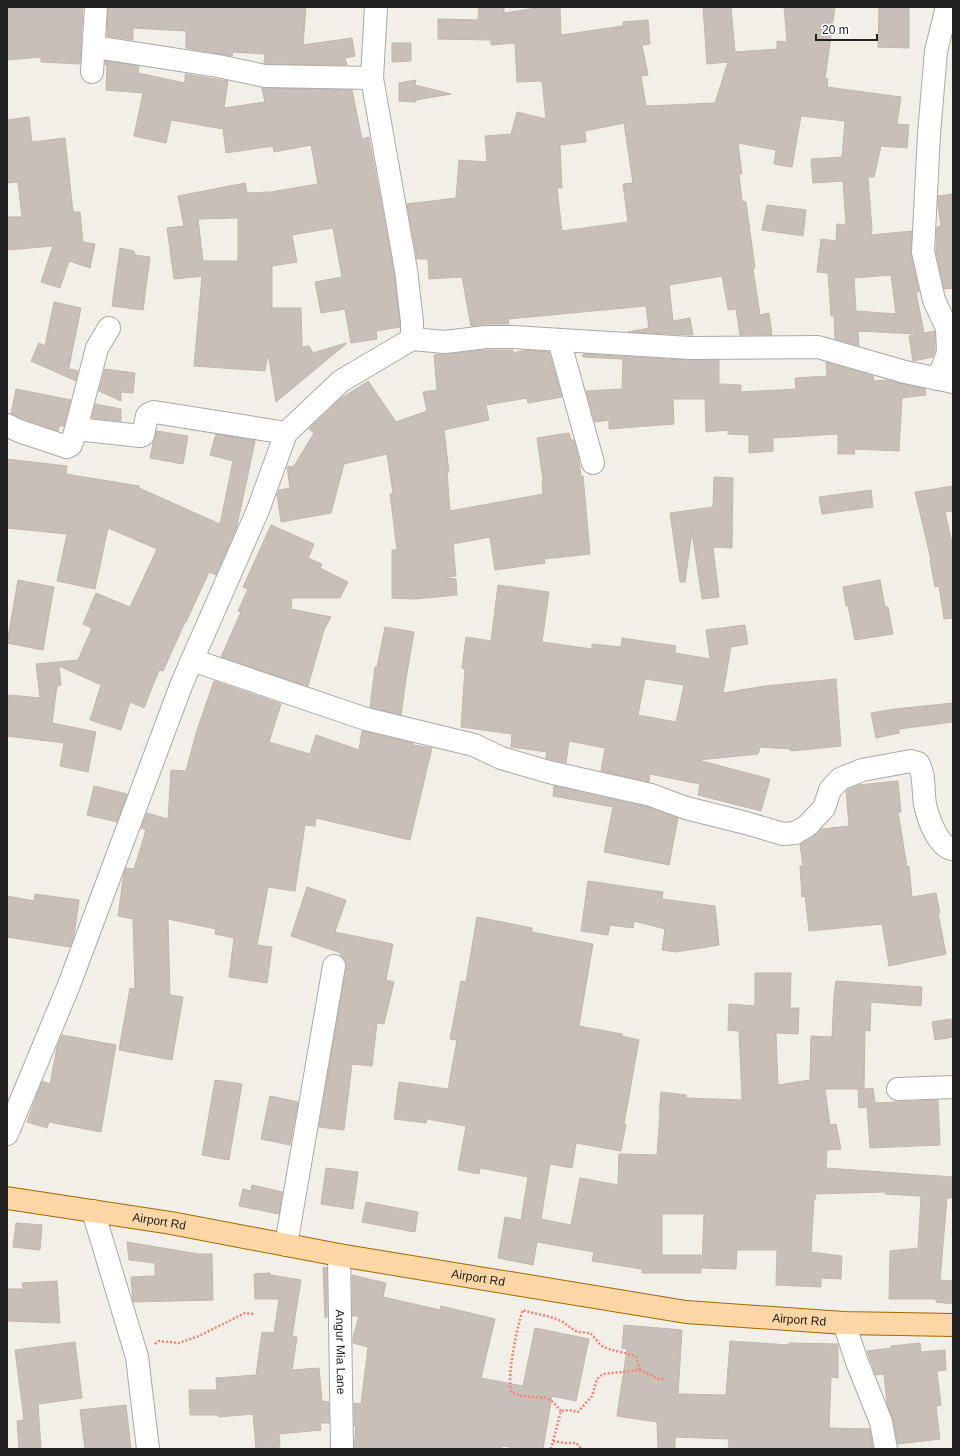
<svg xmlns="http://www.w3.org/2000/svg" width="960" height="1456" font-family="Helvetica,sans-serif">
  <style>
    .building { fill: #c7bfb8; stroke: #c4b6ab; fill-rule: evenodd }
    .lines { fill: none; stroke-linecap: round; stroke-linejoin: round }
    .minor-casing { stroke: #a9a9a9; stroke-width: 24 }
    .major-casing { stroke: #a06b00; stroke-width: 24 }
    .path { stroke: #fa8072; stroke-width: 2.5; stroke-dasharray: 2 2; stroke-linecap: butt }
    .minor { stroke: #fff; stroke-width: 22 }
    .major { stroke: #fcd6a4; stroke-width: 22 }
    .labels { text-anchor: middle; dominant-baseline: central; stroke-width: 3; stroke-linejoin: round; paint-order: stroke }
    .street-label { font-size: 12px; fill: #222; stroke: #fff }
  </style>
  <rect width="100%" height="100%" fill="#f2efe9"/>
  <g class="building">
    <path d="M7,7H83L80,64L41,62V57L7,60Z"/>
    <path d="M108,7H306L303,45L352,38L355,56L345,58L347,65L266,64L264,63L265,54L233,52L232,56L186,48V31L133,28V40L107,36Z"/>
    <path d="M479,7H504V13L543,7H560L561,35L623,26V22L648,20L650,44L642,45L648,75L641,76L646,106L715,103L728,62L707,64L703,7H731L735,52L777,49V41L787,42L784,7H835L825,79H828L827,87L901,97L897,124L909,125L907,148L881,146L874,177H868L872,230L871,235L912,231L911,255L919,292H916L924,333L935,331V351L933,357L913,361L909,336L918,334L858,331L859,346L835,339L834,316H831L828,273L817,272L821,239L836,241L837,224L846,225L843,181L813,183L811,159L842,157L845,121L801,116L792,167L774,164L776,150L738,143L742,174H739L742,201L746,202L755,268L753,269L760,315L769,313L772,335H740L736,309L728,310L722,276L669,285L673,321L690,318L693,335L628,332L649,328L646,306L508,319L509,324H486L471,326L462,277L429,279L428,259H417L407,204L456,198L459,160L487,162L485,136L511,134L517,112L546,119L542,81L517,82L515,43L491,45V40L438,39V19L478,20ZM624,123L633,183L623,184L628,222L562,231L557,188H562L560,145L586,142L585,131ZM891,275L896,314L856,311L854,278Z"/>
    <path d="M879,8H909V48L878,47Z"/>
    <path d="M392,43H411V61L392,62Z"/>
    <path d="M105,61L139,66L138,73L185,83V74L228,81L224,108L265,102L262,88L352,90L362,139L369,137L394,272L400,327L376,331L377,339L351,343L345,309L321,313L315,282L342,277L333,228L292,235L297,262L272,266V308H301L302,347L309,346L313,353L346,343V344L276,402L268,353L265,371L194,366L202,276L174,279L167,228L184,226L178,196L245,183L247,193L271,192L318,184L311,145L274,152L273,146L226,153L223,129L171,120L166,143L134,136L143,93L106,90L107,65H105ZM238,218V261H203L198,219Z"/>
    <path d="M416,80L415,85L451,94L416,100V102L399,101V83Z"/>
    <path d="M29,117L32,142L65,138L73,212H80L83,242L95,244L90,268L69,261L60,288L41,282L53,246L7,250V217H22L18,182L7,183V120Z"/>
    <path d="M953,194V288L944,289L936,251L937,227L941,226L938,206V196Z"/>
    <path d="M767,205L806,210L803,236L762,230Z"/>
    <path d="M120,248L134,251L135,255L150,257L143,310L112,306Z"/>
    <path d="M54,302L81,308L67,377L31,361L39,343L45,346Z"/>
    <path d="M487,350H513V353L527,350L549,352L562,397L528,403L527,398L486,405L489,420L444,430L449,472H447L450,511L543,494L542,480H543L537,438L569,433L571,440H574L579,460L581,476H583L590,554L544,559L545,563L495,570L490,537L453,544L456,576L444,578L456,579L457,595L415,599L392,598V550H397L390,494L393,493L387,454L344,464L331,513L281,522L277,495L279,490L290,488L287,467L294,466L314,433L309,429L340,399L368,381L396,422L427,411L423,392L437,390L434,355Z"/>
    <path d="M583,354L689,360H719V384L741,385V392L796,389L795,378L827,376L826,362L873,376L874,381L887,380L925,389L926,395L902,398L899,451L854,449L855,454H838V434L773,438V451L749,453V435L728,434V430L706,432L705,399H673L674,424L609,429V420L595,422L586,391L622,389L623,359L583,357Z"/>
    <path d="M70,369L78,371L76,381L67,377Z"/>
    <path d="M105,369L135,373L133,393L121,392V401L99,391Z"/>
    <path d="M16,389L71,400L64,426H59L58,431L24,419L11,414Z"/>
    <path d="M95,404L121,409V421L92,418Z"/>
    <path d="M157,431L188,436L183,464L150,458L153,443Z"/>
    <path d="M216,434L255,441L237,526L216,575L209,572L186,622H185L163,671L159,670L144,708L130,702L121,730L90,720L101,685L59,666L61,685L57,686L52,723L96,732L88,772L60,766L64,743L7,736V711L9,695L40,698L36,664L78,660L92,628L83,624L96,593L130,607L157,549L108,528L95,589L57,581L67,534L7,528V459L67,466L66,474L139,486V488L220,524L233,461L210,455Z"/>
    <path d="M714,477L733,478L732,548L713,547L719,597L702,599L692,532L685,582H680L670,513L713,507Z"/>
    <path d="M953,486V511L945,512L953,547V618L944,619L939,586L935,587L930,560H931L915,492Z"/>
    <path d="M871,490L873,507L822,514L819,497Z"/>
    <path d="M271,525L314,544L308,558L322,564L320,568L348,582L340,598H292L291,609L331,617L324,630L308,686L221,657L241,612L238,611L248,589L243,587Z"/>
    <path d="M18,580L54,587L43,650L7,643Z"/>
    <path d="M880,580L885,607H888L893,634L855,640L848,606H846L843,587Z"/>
    <path d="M498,585L549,592L542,642L592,649V644L621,647L622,638L676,646L675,653L710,659L706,630L745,625L748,644L731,647L723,693L765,686L836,679L841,746L791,751L790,749L760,747L758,754L698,760L770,779L761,811L698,795L700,784L650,774L649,782L601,771L605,748L569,741L566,763L546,758L547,752L511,747L512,734L461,727L465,669L462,668L466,637L491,641ZM645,679L684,685L676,722L638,715Z"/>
    <path d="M385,627L414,632L406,679L401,715L370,707L375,667H377Z"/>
    <path d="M214,681L281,704L269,742L310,754L316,735L359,750L362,731L413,743V745L432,748L410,840L316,818L315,826L305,825L295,891L268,887L257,945L272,947L267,983L229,977L234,938L215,934L216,929L168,919L170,995L183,997L172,1060L119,1050L130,988L135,989L133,919L118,916L124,872L126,868L134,869L146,830L141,828L147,813L168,819L171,770L186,771L197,730Z"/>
    <path d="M953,703V722L899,729V733L876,738L871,713L895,709Z"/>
    <path d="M898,781L901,812H898L907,867L909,866L912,897L936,893L940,913H938L946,954L889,966L882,924L809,931L805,896L802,897L800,866H803L800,844L813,837L822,829L849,826L846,791L847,790L858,785Z"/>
    <path d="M94,786L127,794L117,822L87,815Z"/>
    <path d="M554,786L647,807L678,818L669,865L604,852L613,807L553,796Z"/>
    <path d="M588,881L663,892L662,899L715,906L719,945L676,952L662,950L665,929L634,921L633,928L610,925L608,935L581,931Z"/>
    <path d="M307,887L346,900L335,932L393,944L386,980L394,982L384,1024L377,1023L372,1066L352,1064L344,1130L319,1127L346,968V962L340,956L341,953L291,936Z"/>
    <path d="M35,894L79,900L74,936L70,947L7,937V896L34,901Z"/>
    <path d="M477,917L532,928V932L593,944L579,1026L622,1034V1036L639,1040L624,1124H626L621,1151L576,1143L572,1168L550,1164L541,1219L571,1225L580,1178L618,1185L619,1154L657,1155L660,1115L659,1114L661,1092L686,1095V1098L742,1100L739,1031L728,1030L729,1004L755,1006V973H791L790,1008H799L798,1034L776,1033L778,1085L810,1080L811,1036L832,1037L834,996L836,981L922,987L921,1006L871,1002L870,1031L865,1030L864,1089L873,1088L875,1103L938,1100L940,1145L870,1148L867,1107L859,1108L858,1090L863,1089H825L830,1125L836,1124L841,1149L827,1150L826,1168L953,1177V1198H947L940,1280L953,1281V1304L936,1302V1299H889L890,1251L918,1248L921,1196L885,1194V1192L815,1194L816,1199H814L811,1252L842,1256L841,1279L821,1278V1287L776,1285L777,1250H737L736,1269L702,1268L704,1214H662V1255H701V1273H642V1269L592,1261L594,1252L537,1242L533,1265L498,1258L505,1217L521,1220L528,1177L480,1168L479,1174L458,1170L466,1126L427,1119L426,1123L394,1119L399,1082L448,1089L457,1040L450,1039L461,981L466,982Z"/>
    <path d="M951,1019L953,1037L935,1040L932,1022Z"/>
    <path d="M62,1035L116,1045L101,1132L49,1122L47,1128L27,1122L42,1081L50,1084L57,1047Z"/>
    <path d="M215,1080L242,1084L229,1160L202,1155Z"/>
    <path d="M270,1096L298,1102L290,1145L261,1139Z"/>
    <path d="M326,1168L358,1172L353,1209L321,1204Z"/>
    <path d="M252,1185L283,1192L279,1214L239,1206L243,1189L251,1191Z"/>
    <path d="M366,1202L418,1212L415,1232L362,1222Z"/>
    <path d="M16,1223L42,1225L40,1250L13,1247Z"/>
    <path d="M127,1242L198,1254H212L213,1300L133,1302L131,1277L155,1276V1263L129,1260Z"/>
    <path d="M323,1267L327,1268V1317L325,1318Z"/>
    <path d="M270,1273V1275L301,1280L292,1336L297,1337L292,1370L319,1368L322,1401L329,1402V1423H320L321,1430L279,1434L280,1447L256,1449L253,1414L219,1417V1415H190L189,1390H217L216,1378L256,1375L262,1332L274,1333L279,1299H255L254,1274Z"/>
    <path d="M352,1275L386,1283L383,1297L440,1310L441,1306L495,1319L481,1378L523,1386L535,1328L589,1339L576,1401L552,1396L543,1449H521L502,1446L501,1449H354L356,1426H354V1403L361,1404L368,1347L353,1343V1338L359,1316H352Z"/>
    <path d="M57,1281L60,1323L7,1321V1289H23L22,1283Z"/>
    <path d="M624,1325L682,1330L678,1394L726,1395L730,1341L789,1345V1343L838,1344V1378L831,1377L829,1428L870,1429L873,1449H728L729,1439L675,1437V1449H658L657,1422L617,1416L627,1349L622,1348Z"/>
    <path d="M75,1342L82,1398L38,1404L41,1449H19L17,1421L24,1420L15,1350Z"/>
    <path d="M920,1343L921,1352L945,1350L946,1370L937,1371L941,1405L936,1406L940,1439L898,1444L893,1420L887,1404L884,1374L876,1375L867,1351L891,1348V1346Z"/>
    <path d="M126,1405L131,1449H85L80,1410Z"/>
  </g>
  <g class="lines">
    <g class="minor-casing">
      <g id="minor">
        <path d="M95,47L218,66L265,76L372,78"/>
        <path d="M92,72L96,7"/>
        <path d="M412,339L445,342L486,337H513L690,348L818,347L905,372L953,382"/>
        <path d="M559,340L593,463"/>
        <path d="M938,379L948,353L947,328L934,300L923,252L929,134L936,51L947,7"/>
        <path d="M7,425L19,431L67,447L71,445L76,429L140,436L143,435L147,416L149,414L154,412L286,433"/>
        <path d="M76,429L97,348L109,328"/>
        <path d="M192,660L366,719L474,745L501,758L549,772L651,795L686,808L746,823L783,834L795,833L807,826L824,808L830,790L840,779L862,770L911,761L918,763C927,778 921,796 927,812C930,824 940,848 953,849"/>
        <path d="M898,1089L953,1087"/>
        <path d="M7,1134L69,985L182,683L258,510L286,433L341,381L412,339V322L406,270L372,78L376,7"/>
        <path d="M93,1211L137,1357L148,1449"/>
        <path d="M286,1245L334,966"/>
        <path id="s1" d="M339,1255L342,1449"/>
        <path d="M844,1323L857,1362L881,1422L886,1449"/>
      </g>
    </g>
    <g class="major-casing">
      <g id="major">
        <path id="s2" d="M7,1198L171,1223L339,1255L686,1312L844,1323L953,1325"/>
      </g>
    </g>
    <g class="path">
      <path d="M155,1344L159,1341L179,1343L199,1336L245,1313L254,1314"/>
      <path d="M561,1411L553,1402L546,1398L521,1396L511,1392C507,1375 517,1326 523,1310C534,1314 546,1315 556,1319C563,1321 568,1326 574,1330C578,1333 584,1332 589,1333C595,1335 598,1345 604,1347C615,1352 626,1352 636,1357L640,1370"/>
      <path d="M553,1441L565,1443H576L582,1449"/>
      <path d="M551,1449L561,1411L569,1410L578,1412L592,1396L597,1379L603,1374L640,1370L659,1379H665"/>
    </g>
    <use href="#minor" class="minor"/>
    <use href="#major" class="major"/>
  </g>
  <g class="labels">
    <g class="street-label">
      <text stroke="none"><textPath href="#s2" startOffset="154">Airport Rd</textPath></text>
      <text stroke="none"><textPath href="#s2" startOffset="478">Airport Rd</textPath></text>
      <text stroke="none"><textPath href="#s2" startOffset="802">Airport Rd</textPath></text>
      <text stroke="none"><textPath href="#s1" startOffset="97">Angur Mia Lane</textPath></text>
    </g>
  </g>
  <rect width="960" height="1456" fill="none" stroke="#222222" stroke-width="16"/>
  <path d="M816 34v6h61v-6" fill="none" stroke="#222222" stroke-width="2"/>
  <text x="822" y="34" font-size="12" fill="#222222" stroke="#ffffff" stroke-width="3" paint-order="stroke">20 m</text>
</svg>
